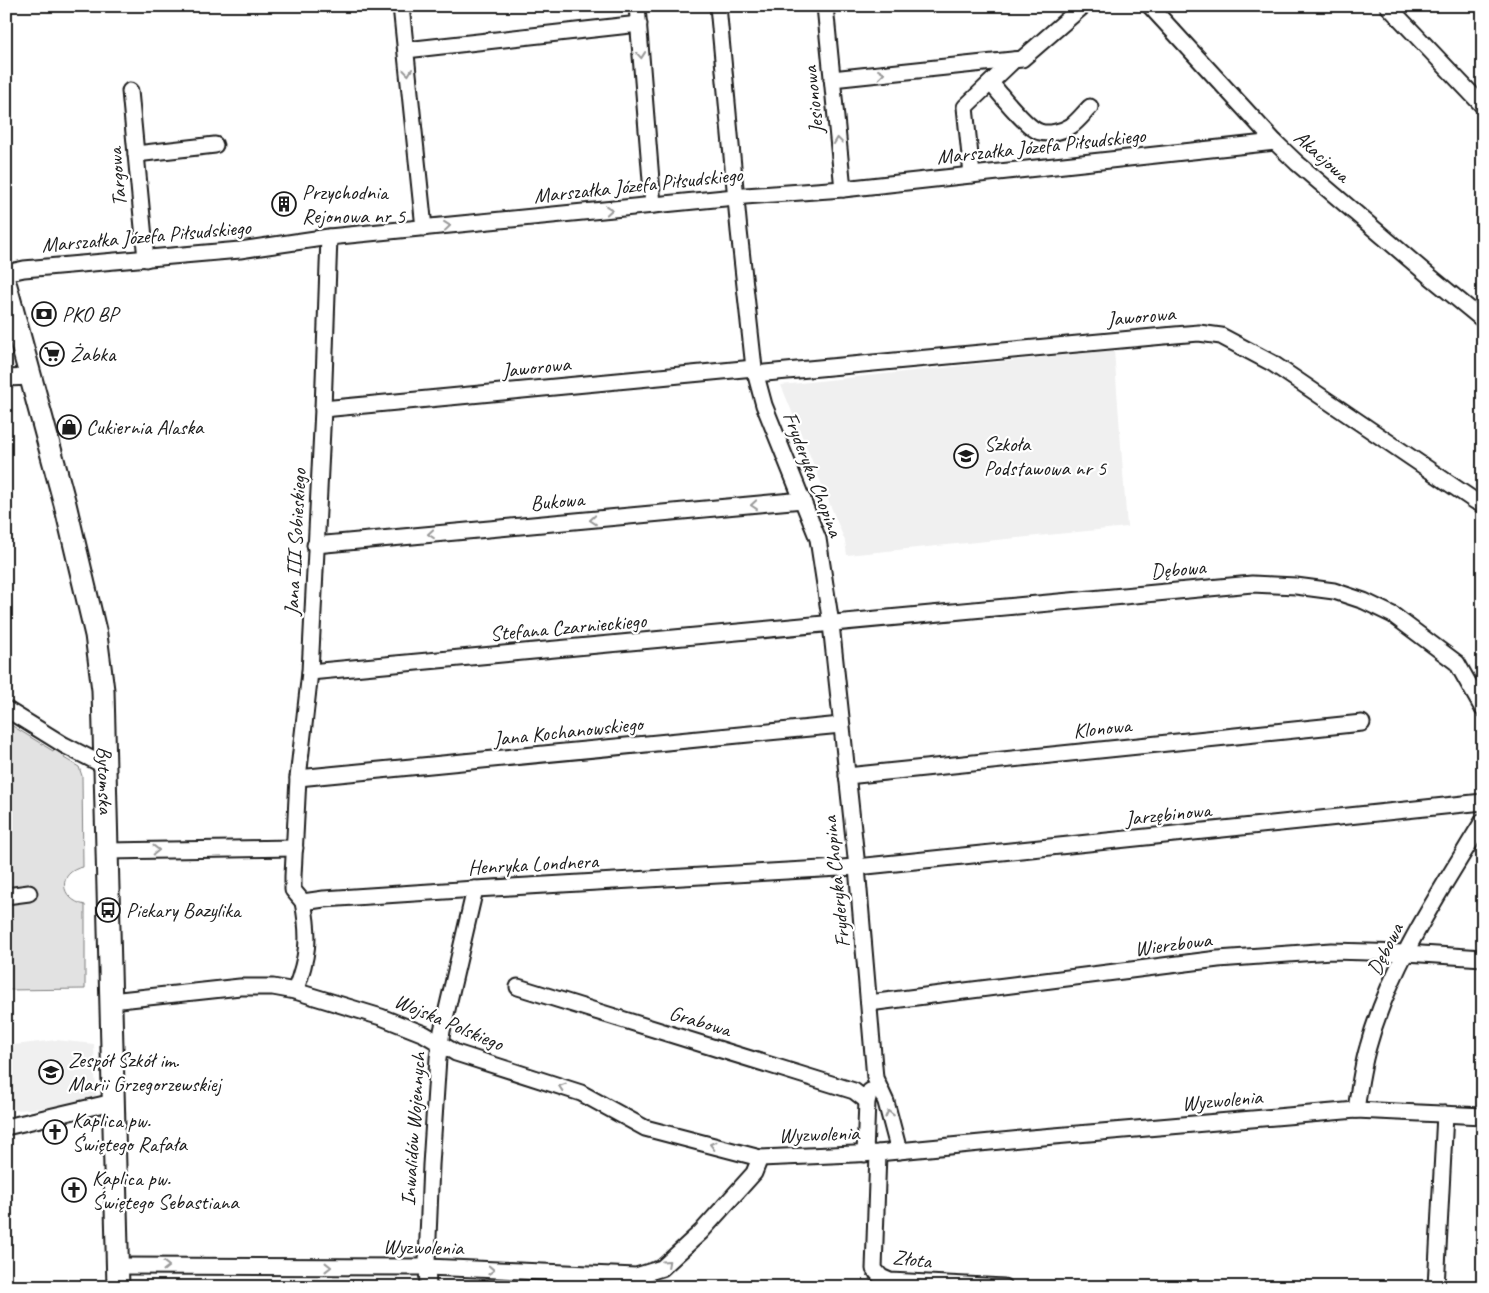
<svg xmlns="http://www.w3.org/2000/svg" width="1489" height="1293" font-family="Caveat,sans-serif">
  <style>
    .built { fill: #f0f0f0 }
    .green { fill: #e2e2e2; stroke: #7f7f7f }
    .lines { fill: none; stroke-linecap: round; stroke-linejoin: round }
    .street-casing { stroke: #1c1c1c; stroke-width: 19 }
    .secondary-casing { stroke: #1c1c1c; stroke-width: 25 }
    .street { stroke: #fff; stroke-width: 15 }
    .secondary { stroke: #fff; stroke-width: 21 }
    .oneway { stroke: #999 }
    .labels { text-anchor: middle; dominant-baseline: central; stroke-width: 4.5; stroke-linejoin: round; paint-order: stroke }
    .street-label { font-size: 21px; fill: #1c1c1c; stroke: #fff }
    .poi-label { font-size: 21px; fill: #1c1c1c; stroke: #fff; text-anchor: start }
  </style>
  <rect width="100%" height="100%" fill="#fff"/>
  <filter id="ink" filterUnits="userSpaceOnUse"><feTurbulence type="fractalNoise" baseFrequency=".02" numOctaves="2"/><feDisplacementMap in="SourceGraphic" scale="10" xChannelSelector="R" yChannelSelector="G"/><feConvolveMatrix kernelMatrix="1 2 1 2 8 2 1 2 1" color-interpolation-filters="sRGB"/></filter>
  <g filter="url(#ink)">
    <g class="built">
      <path d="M1114,350L1127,527L847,555L845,541L781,385Z"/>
      <path d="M56,1040L94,1044L96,1099L66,1106L6,1111V1046Z"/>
    </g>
    <path class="green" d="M6,722L53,751L54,749L65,756L64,758L79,767L82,776L83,867C57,872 59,899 85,905V989L6,990Z"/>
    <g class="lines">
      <g class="street-casing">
        <g id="street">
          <path d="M401,6L424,228"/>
          <path d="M637,6L653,205"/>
          <path d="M718,6L739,231L754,368L764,405L818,539L831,624L857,867L875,1078L886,1102L899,1151"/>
          <path d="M825,6L843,189"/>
          <path d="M1150,6L1275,142L1297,163L1427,274L1483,320"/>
          <path d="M1388,6L1483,106"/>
          <path d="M406,50L639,24"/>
          <path d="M832,79L1022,59L1083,6"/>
          <path d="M991,83C1000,94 1028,129 1040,132C1049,135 1063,131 1071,126C1078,121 1084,113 1090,107"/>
          <path d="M130,91L146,259"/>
          <path d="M136,154L215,145"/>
          <path d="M972,175L965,107L1014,60"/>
          <path d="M6,273L24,269L240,250L329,237L745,196L843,189L1275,142"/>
          <path d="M755,374L1175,335L1199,333L1221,336L1272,363L1475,501L1483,505"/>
          <path d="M6,378L31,377"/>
          <path d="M323,409L754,368"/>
          <path d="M315,545L803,500"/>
          <path d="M310,672L1252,584L1296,586L1334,591L1364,601L1393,615L1457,663L1483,709"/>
          <path d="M6,709L64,745L105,766"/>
          <path d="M847,776L1362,723"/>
          <path d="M298,778L841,725"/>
          <path d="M107,851L295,848"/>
          <path d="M6,896L29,893"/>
          <path d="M303,902L293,890V876L298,778L310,672L323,409L329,237"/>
          <path d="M518,987L854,1091L867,1101"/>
          <path d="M295,991C308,957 310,938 303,902L324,899L475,889L857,867L1483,802"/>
          <path d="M111,1001L240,987H273L295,991L381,1017L424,1034L456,1053L581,1093L645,1128L760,1158L878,1153L1031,1138L1356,1110L1483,1116"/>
          <path d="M869,1003L1218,959L1331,951L1406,953L1483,958"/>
          <path d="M1356,1110C1359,1089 1362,1067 1368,1047C1390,965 1440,892 1483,821"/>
          <path d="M6,1127L113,1102"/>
          <path d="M878,1153L874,1269L881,1277L890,1281L1004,1287"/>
          <path d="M865,1154L867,1101L870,1091"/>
          <path d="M117,1266L427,1267L636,1276L662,1268L701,1232L754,1173L760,1158"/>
          <path d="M428,1287L427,1261L431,1165L438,1058L442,1031L475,889"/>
          <path d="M1436,1287L1445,1114"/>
        </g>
      </g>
      <g class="secondary-casing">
        <g id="secondary">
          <path id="s1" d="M6,286L65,504L96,635L103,690L118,1287"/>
        </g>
      </g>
      <use href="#street" class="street"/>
      <use href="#secondary" class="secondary"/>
    </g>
    <defs><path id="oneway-chevron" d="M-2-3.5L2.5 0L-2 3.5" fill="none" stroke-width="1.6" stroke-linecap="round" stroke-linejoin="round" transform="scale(1.25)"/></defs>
    <g class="oneway">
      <use href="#oneway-chevron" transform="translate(641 55) rotate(85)"/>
      <use href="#oneway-chevron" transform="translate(408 72) rotate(84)"/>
      <use href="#oneway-chevron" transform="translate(881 74) rotate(-6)"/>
      <use href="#oneway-chevron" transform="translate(838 141) rotate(-96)"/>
      <use href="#oneway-chevron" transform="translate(609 210) rotate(-5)"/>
      <use href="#oneway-chevron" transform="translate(447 226) rotate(-6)"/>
      <use href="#oneway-chevron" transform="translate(754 505) rotate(175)"/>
      <use href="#oneway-chevron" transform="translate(593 520) rotate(175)"/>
      <use href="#oneway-chevron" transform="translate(431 534) rotate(175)"/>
      <use href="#oneway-chevron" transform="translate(156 850) rotate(-1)"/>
      <use href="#oneway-chevron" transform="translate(562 1087) rotate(-162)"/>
      <use href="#oneway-chevron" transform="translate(889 1114) rotate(-104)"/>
      <use href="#oneway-chevron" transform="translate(713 1145) rotate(-166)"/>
      <use href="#oneway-chevron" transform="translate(667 1263) rotate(-42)"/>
      <use href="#oneway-chevron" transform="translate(166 1266)"/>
      <use href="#oneway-chevron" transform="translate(328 1267)"/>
      <use href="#oneway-chevron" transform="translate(491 1270) rotate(2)"/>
    </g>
  </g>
  <defs>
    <g id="building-ring" transform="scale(1.25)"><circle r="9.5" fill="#fff" stroke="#1c1c1c" stroke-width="1.5"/><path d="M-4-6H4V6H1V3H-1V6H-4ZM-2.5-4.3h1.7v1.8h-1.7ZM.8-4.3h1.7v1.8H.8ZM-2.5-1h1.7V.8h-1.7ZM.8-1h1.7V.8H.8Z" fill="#1c1c1c"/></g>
    <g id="bank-ring" transform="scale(1.25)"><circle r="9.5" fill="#fff" stroke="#1c1c1c" stroke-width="1.5"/><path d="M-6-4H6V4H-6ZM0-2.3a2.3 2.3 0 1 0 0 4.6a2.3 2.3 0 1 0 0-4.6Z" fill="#1c1c1c"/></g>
    <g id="supermarket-ring" transform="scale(1.25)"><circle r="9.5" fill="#fff" stroke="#1c1c1c" stroke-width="1.5"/><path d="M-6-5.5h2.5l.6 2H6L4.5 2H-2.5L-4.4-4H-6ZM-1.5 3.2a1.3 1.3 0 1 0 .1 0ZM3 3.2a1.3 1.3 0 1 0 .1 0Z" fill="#1c1c1c"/></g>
    <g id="shop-ring" transform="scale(1.25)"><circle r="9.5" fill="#fff" stroke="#1c1c1c" stroke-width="1.5"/><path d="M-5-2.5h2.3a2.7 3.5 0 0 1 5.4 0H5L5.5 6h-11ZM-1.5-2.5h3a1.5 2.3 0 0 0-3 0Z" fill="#1c1c1c"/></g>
    <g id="school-ring" transform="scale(1.25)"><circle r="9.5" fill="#fff" stroke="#1c1c1c" stroke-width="1.5"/><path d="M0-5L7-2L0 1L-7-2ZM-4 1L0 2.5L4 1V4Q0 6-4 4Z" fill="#1c1c1c"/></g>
    <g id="bus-ring" transform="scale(1.25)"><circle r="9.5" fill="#fff" stroke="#1c1c1c" stroke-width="1.5"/><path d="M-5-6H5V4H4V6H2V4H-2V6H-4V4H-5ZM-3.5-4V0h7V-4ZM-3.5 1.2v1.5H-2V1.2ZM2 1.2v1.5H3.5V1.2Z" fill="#1c1c1c"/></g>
    <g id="church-ring" transform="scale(1.25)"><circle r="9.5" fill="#fff" stroke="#1c1c1c" stroke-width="1.5"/><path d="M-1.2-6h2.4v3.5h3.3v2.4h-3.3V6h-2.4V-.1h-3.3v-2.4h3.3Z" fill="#1c1c1c"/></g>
  </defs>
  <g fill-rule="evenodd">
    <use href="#building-ring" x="284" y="204"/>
    <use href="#bank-ring" x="44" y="314"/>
    <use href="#supermarket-ring" x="52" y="354"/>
    <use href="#shop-ring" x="69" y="427"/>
    <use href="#school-ring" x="966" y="456"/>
    <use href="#bus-ring" x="108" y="910"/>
    <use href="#school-ring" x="51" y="1072"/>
    <use href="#church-ring" x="55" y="1132"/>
    <use href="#church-ring" x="74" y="1190"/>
  </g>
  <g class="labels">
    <g class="street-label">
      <text transform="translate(813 100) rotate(-96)">Jesionowa</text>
      <text transform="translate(1041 146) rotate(-6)">Marszałka Józefa Piłsudskiego</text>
      <text transform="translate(1322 156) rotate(42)">Akacjowa</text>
      <text transform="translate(117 177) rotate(-95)">Targowa</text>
      <text transform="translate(638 185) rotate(-6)">Marszałka Józefa Piłsudskiego</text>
      <text transform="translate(146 236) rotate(-5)">Marszałka Józefa Piłsudskiego</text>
      <text transform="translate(1141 316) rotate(-5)">Jaworowa</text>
      <text transform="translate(536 367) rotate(-6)">Jaworowa</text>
      <text transform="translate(813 474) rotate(69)">Fryderyka Chopina</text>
      <text transform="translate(557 501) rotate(-5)">Bukowa</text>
      <text transform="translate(295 542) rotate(-87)">Jana III Sobieskiego</text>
      <text transform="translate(1178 569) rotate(-5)">Dębowa</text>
      <text transform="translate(568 627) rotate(-5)">Stefana Czarnieckiego</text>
      <text transform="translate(1102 728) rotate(-6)">Klonowa</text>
      <text transform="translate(568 731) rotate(-6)">Jana Kochanowskiego</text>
      <text stroke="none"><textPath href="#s1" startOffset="506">Bytomska</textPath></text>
      <text transform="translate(1168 814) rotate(-6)">Jarzębinowa</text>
      <text transform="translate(533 864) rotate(-3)">Henryka Londnera</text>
      <text transform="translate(836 882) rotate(-96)">Fryderyka Chopina</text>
      <text transform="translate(1173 944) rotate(-7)">Wierzbowa</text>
      <text transform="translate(1385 949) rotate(-63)">Dębowa</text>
      <text transform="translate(700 1021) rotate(17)">Grabowa</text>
      <text transform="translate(449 1022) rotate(23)">Wojska Polskiego</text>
      <text transform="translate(1222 1100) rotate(-5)">Wyzwolenia</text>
      <text transform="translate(413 1129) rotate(-86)">Inwalidów Wojennych</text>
      <text transform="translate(819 1134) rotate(-2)">Wyzwolenia</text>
      <text transform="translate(423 1247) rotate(1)">Wyzwolenia</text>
      <text transform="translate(912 1259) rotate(7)">Złota</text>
    </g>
    <g class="poi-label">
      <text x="302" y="192">Przychodnia<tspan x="302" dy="24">Rejonowa nr 5</tspan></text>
      <text x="62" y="314">PKO BP</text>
      <text x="70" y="354">Żabka</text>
      <text x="86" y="427">Cukiernia Alaska</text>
      <text x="984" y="444">Szkoła<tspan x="984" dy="24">Podstawowa nr 5</tspan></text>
      <text x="126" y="910">Piekary Bazylika</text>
      <text x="68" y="1060">Zespół Szkół im.<tspan x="68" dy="24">Marii Grzegorzewskiej</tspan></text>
      <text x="72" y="1120">Kaplica pw.<tspan x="72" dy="24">Świętego Rafała</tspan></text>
      <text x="92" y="1178">Kaplica pw.<tspan x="92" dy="24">Świętego Sebastiana</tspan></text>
    </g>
  </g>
  <rect width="1489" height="1293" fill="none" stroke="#fff" stroke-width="25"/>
  <rect x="12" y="12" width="1464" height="1268" fill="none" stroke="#1c1c1c" stroke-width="2" filter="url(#ink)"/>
</svg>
